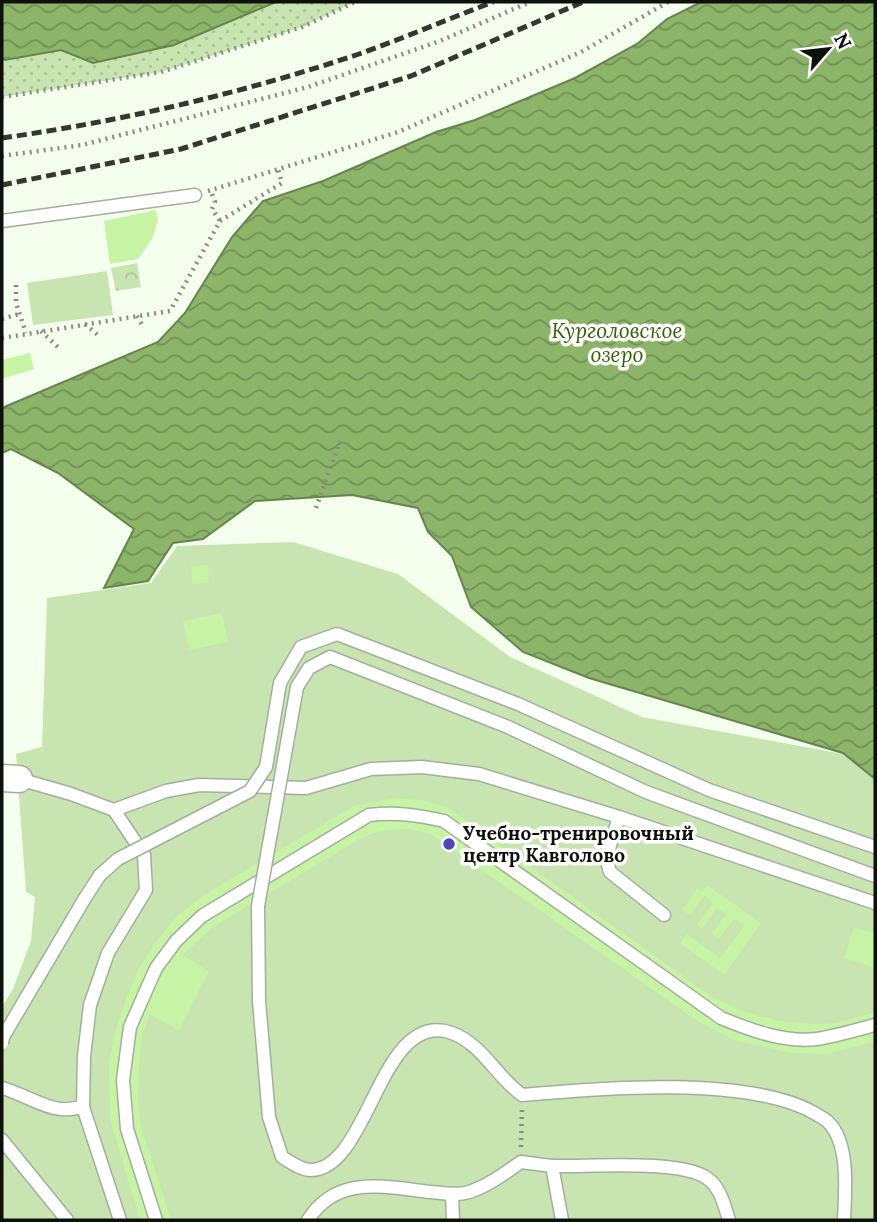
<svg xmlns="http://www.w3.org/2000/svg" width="877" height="1222" font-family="Lora,serif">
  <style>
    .grass { fill: url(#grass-dots) }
    .park { fill: url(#park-crowns) }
    .garden { fill: #c7e4b1 }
    .water { fill: url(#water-waves); stroke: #66844e; stroke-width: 2 }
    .building { fill: #c7f3a4 }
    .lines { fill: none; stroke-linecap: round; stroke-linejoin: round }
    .service-casing { stroke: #a5ae9e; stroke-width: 15 }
    .minor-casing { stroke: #a5ae9e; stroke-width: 29 }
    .path { stroke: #878d82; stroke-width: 4.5; stroke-dasharray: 2 5; stroke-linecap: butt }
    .service { stroke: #fff; stroke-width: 12 }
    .minor { stroke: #fff; stroke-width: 26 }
    .rail { stroke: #343831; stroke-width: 5; stroke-dasharray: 10 5; stroke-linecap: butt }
    .service-bridge-casing { stroke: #a5ae9e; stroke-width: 15; stroke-linecap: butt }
    .service-bridge { stroke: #fff; stroke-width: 12 }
    .poi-dot { fill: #5245bc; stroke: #fff; stroke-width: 2.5 }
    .labels { text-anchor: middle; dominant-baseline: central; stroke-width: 7; stroke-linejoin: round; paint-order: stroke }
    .poi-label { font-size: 19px; font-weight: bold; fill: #0d100b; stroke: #fff; text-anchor: start }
    .water-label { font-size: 21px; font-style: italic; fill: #375c0a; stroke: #fff }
  </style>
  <defs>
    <pattern id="grass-dots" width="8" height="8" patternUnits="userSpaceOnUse" patternTransform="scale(1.75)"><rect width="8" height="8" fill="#c7e4b1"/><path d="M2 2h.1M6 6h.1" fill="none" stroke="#aac397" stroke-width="1.8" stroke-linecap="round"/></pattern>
    <pattern id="park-crowns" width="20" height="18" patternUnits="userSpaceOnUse" patternTransform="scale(1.75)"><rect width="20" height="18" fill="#c7e4b1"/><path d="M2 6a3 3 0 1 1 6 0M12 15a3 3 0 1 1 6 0" fill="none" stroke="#aac397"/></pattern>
    <pattern id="water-waves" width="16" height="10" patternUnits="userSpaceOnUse" patternTransform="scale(1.75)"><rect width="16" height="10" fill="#8cb56a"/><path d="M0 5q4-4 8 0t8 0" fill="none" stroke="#719255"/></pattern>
  </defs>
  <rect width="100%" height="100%" fill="#f5ffee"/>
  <path class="grass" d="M276,2H355L302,27L161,72L2,97V57L5,60L61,50L93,63L174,45Z"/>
  <path class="park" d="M137,263L141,287L116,291L111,268Z"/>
  <g class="garden">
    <path d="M107,271L113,315L33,325L27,283Z"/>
    <path d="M293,542L398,574L510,657L642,717L843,754L875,780V1220H2V1007L13,989L31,941L35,897L26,892L16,754L42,747L47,598L151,583L177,546Z"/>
  </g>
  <g class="water">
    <path d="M2,2H276L174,45L93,63L61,50L5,60L2,57Z"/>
    <path d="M701,2H875V779L843,753L589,678L523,652L471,607L452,556L428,532L418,508L352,495L255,501L203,539L173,543L148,581L104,588L134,529L58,473L11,449L2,453V408L158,342L185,313L232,237L263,201L323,181L436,132L475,120L575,78L637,44L667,19Z"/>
  </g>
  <g class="building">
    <path d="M156,210L158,221L152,239L138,259L110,264L104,221Z"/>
    <path d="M30,353L34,369L2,379V360Z"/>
    <path d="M208,565L209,583L192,584L191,566Z"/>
    <path d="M222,613L228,642L189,650L183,621Z"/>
    <path d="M394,798L421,800L447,807L712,997L745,1012L780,1021L814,1024L836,1023L875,1012V1042L826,1054L791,1053L733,1040L699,1022L432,835L410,829L386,830L365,836L226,919L211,929L182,955L209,971L179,1031L149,1014L141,1043L139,1067L138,1102L141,1126L171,1220H140L110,1119L109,1063L115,1032L127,996L139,968L155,943L178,915L204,895L354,806Z"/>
    <path d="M707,885L761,923L724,975L680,943L687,934L720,958L744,926L734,919L719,939L712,934L726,914L717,908L702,929L697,924L713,903L704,896L690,915L682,910L697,889L702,892Z"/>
    <path d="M854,927L875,933V968L844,958Z"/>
  </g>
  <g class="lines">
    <g class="service-casing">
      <g id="service">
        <path d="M2,221L195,195"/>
        <path d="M518,704L709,790L875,847"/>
        <path d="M508,727L646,792L875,876"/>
        <path d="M19,779L71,794L114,810L166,791L199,785L306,788L371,769L422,767L479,774L619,817L875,903"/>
        <path d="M114,810L144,855L146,890L108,953L90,1005L84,1056L83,1107L120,1220"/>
        <path d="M619,817L606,858L610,872L664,915"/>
        <path d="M258,906L259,1001L269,1117L282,1157C290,1162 301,1170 311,1170C368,1169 379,1018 445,1031C479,1038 496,1077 522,1095C599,1088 750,1075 816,1114C820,1117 826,1119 829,1123C850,1145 845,1192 844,1220"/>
        <path d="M2,1088C21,1093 44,1108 61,1109C68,1110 76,1108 83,1107"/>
        <path d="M2,1140L67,1220"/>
        <path d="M552,1166L562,1220"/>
        <path d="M452,1194L453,1220"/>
        <path d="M156,1220L127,1129L123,1080L130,1027L156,968L176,941L202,916L369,815C396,812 418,815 444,821L721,1018C750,1030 785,1043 817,1039C836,1036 856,1030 875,1025"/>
        <path d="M308,1220C337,1174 385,1187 431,1192C443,1193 457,1196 469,1192C488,1186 505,1173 521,1162C531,1163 542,1165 553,1166C588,1167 679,1159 707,1178C721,1188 724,1205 729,1220"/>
      </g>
    </g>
    <g class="minor-casing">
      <path id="minor" d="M2,778L19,779"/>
    </g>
    <g class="path">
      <path d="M2,97L161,72L302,27L355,2"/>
      <path d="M2,156L82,145L308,87L440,41L530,2"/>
      <path d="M208,191L398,132L581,52L668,2"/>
      <path d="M212,194L215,202L212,209L220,221"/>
      <path d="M16,285V303L26,333"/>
      <path d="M137,316L144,328"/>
      <path d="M2,319L19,314"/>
      <path d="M85,324L99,336"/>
      <path d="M41,331L60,349"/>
      <path d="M2,338L170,311L220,221L282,183L278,169"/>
      <path d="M316,508L340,441"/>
      <path d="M521,1147L522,1110"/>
    </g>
    <use href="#service" class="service"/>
    <use href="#minor" class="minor"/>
    <g class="rail">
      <path d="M2,138C123,121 243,93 359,54C404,38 448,19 493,2"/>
      <path d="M2,185L181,149L411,76L583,2"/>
    </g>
    <g class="service-bridge-casing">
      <g id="service-bridge">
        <path d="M258,906L297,687L309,668L330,657L508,727"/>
        <path d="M2,1043L3,1037L85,898L100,875L118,859L250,791L266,767L280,683L301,647L337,634L518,704"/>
      </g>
    </g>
    <use href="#service-bridge" class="service-bridge"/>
  </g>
  <circle class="poi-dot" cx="449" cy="844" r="7"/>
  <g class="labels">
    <g class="poi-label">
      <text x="463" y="833">Учебно-тренировочный<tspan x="463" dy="22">центр Кавголово</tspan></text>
    </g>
    <g class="water-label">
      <text x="617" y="330">Курголовское<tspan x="617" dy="24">озеро</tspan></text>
    </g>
  </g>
  <rect width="877" height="1222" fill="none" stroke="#0d100b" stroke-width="7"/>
  <g transform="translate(828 49) rotate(62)" stroke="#ffffff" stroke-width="5" paint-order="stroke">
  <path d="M0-5L12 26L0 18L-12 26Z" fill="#0d100b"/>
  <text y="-10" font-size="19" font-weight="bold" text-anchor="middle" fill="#0d100b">N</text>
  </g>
</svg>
